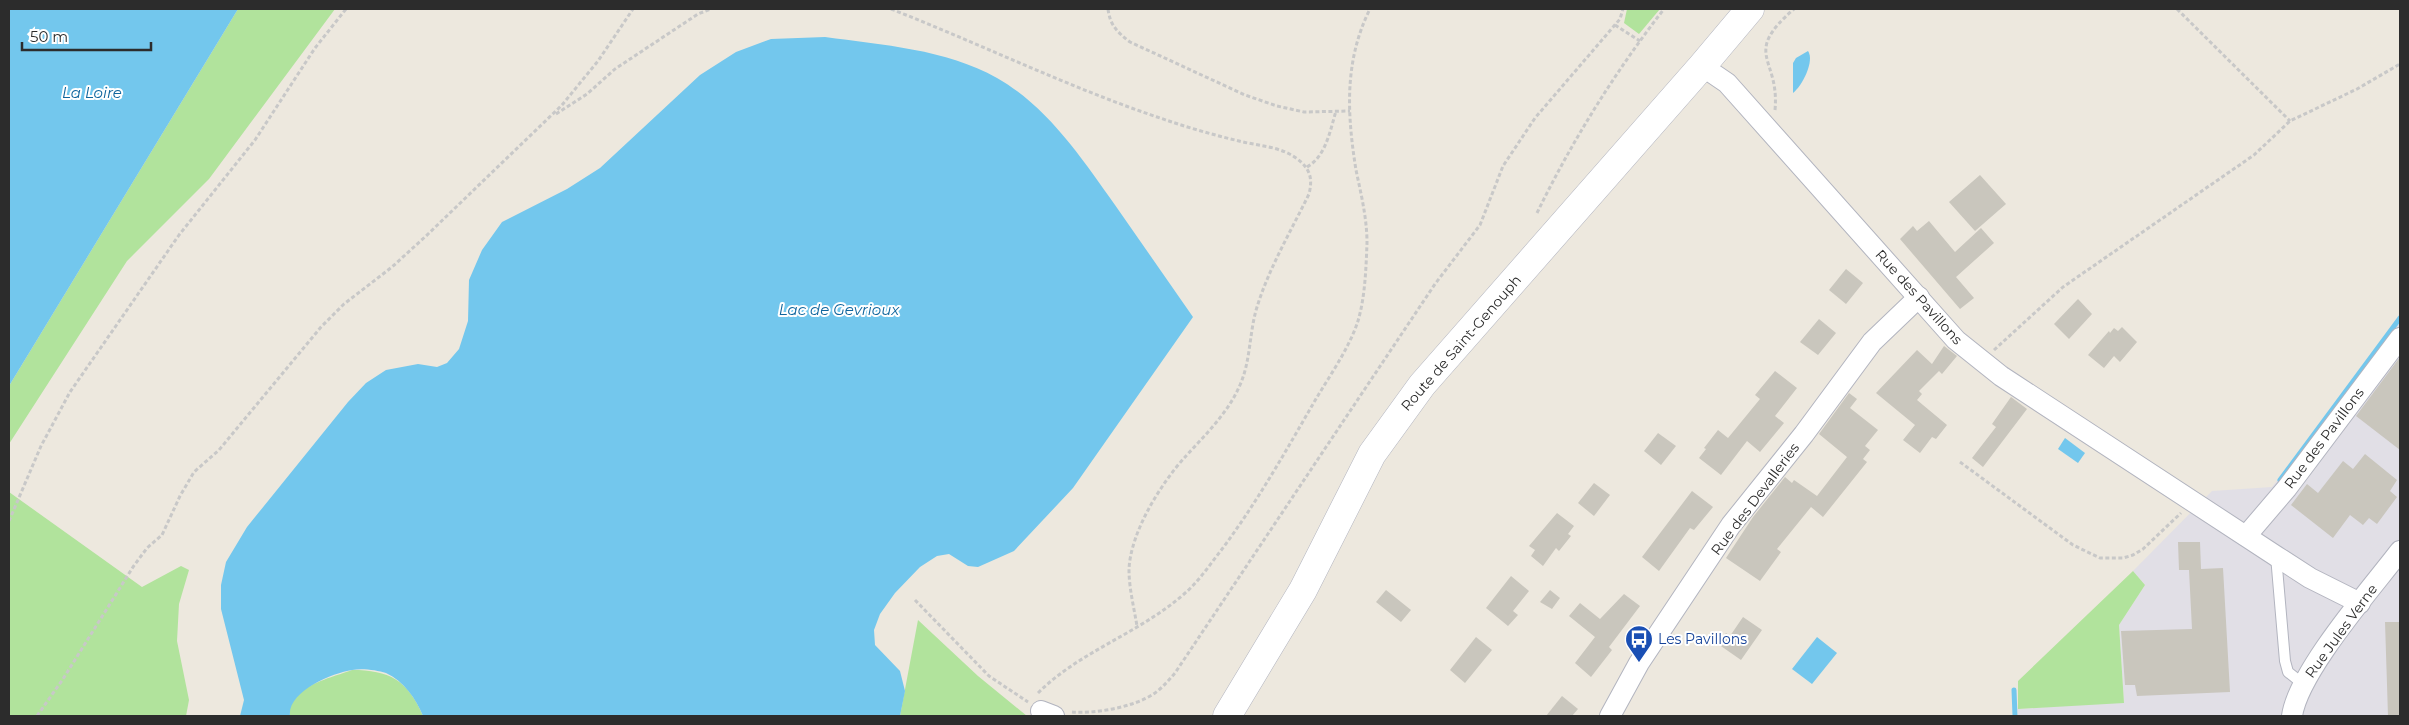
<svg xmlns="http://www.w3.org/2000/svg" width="2409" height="725" font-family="Montserrat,sans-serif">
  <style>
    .industrial { fill: #e1dfe6 }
    .green { fill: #b1e39c }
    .water { fill: #73c7ed }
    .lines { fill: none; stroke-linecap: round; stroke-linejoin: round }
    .stream { stroke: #73c7ed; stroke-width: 5 }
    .building { fill: #c9c6bd }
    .lane-casing { stroke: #b2b4bf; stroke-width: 12 }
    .street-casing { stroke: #b2b4bf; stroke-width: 22 }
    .secondary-casing { stroke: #b2b4bf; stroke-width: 29 }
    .path { stroke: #c8c8c8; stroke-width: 3; stroke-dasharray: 4 2.5; stroke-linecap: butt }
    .lane { stroke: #fff; stroke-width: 10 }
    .street { stroke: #fff; stroke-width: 20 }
    .secondary { stroke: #fff; stroke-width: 28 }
    .labels { text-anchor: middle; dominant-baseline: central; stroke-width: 4; stroke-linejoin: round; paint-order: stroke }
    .street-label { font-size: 14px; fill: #2c2c2c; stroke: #fff }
    .transit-label { font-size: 14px; fill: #164399; stroke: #fff; text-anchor: start }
    .water-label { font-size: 15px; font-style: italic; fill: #0f659d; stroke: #fff }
  </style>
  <rect width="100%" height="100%" fill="#ede8de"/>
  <path class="industrial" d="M2400,320V716H2018V709L2124,702L2119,625L2145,585L2133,571L2212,491L2272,487Z"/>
  <g class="green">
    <path d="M238,9H335L209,179L127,261L9,444V386Z"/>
    <path d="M1627,9H1660L1639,34L1624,23Z"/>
    <path d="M9,492L142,587L181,566L189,570L179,604L177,641L189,700L186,716H9Z"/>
    <path d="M2133,571L2145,585L2119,625L2124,703L2018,709V681Z"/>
    <path d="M918,620L978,676L1027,716H900Z"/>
    <path d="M352,670C389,670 408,680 423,716H290C286,687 331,678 352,670Z"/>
  </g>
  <g class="water">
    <path d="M9,9H238L9,386Z"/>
    <path d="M825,37C882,45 946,49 997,78C1048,107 1082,159 1115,205C1141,242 1167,280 1193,317L1073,488L1014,551L978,567L968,566L949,554L937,556L920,567L895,593L880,614L874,630L875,645L900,671L905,691L900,716H423C416,699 404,681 386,673C377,670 362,668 352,670C332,673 287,692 290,716H240L244,700L221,609V585L226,562L247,527L348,402L366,383L386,370L418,364L437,367L447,363L459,349L468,321L469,280L482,250L502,222L567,189L600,168L700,75L736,52L771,39Z"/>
    <path d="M1808,51C1815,61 1802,86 1793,93V63L1796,58Z"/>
    <path d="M2065,438L2085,453L2078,463L2058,449Z"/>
    <path d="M1817,637L1837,653L1812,684L1792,669Z"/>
  </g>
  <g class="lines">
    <g class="stream">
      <path d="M2280,480L2400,318"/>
      <path d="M2014,690L2015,716"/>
    </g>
  </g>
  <g class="building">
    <path d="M1980,175L2006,204L1975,231L1949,202Z"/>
    <path d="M1929,221L1955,252L1981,228L1994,243L1956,277L1974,298L1960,309L1900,239L1913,226L1917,231Z"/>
    <path d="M1846,269L1863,283L1846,304L1829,290Z"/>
    <path d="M2078,299L2092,314L2069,339L2054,324Z"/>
    <path d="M1819,319L1836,333L1818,355L1800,342Z"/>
    <path d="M2122,327L2137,342L2120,362L2114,356L2104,368L2088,355L2109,331L2110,333L2114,328L2118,331Z"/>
    <path d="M1944,346L1957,356L1942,374L1939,371L1919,391L1922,394L1917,400L1947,425L1936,439L1932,437L1920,453L1903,440L1915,425L1876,393L1917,350L1932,364Z"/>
    <path d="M2400,357V450L2356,416Z"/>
    <path d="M1775,371L1797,388L1775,416L1784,423L1760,452L1747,441L1721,475L1699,458L1706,449L1704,448L1718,430L1728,438L1760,399L1755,395Z"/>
    <path d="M1849,393L1857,399L1850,408L1878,430L1865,446L1870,450L1863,459L1867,462L1823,517L1811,507L1777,549L1781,552L1760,581L1726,558L1753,517L1785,477L1792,483L1794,480L1817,496L1847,457L1819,434Z"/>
    <path d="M2011,397L2027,409L1983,467L1972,458L1996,427L1992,424Z"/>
    <path d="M1658,433L1676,446L1661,465L1644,451Z"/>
    <path d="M2365,454L2397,480L2390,491L2397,497L2377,524L2369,518L2363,525L2350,515L2333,538L2291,505L2307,484L2318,493L2343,461L2353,469Z"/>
    <path d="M1594,483L1610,495L1594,516L1578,503Z"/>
    <path d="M1692,491L1713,507L1694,530L1690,528L1659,571L1642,557Z"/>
    <path d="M1557,513L1574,526L1568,534L1571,536L1559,551L1556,548L1543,566L1531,556L1535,550L1529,546Z"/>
    <path d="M2178,542H2200L2201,569L2223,568L2230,692L2137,696L2135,685H2125L2121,631L2192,629L2189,570H2179Z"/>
    <path d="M1511,576L1529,591L1513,611L1518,615L1508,626L1486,608Z"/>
    <path d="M1386,590L1411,610L1401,622L1376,602Z"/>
    <path d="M1550,590L1560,598L1552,609L1540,602Z"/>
    <path d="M1624,594L1640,606L1609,647L1612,650L1591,677L1575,663L1595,637L1569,616L1580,603L1600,619Z"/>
    <path d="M1743,617L1762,630L1741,660L1718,644L1726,633L1730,636Z"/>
    <path d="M2385,622H2400V716H2388Z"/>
    <path d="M1476,637L1492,650L1465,683L1450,670Z"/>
    <path d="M1562,696L1578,709L1572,716H1546Z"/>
  </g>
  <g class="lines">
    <g class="lane-casing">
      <path id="lane" d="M2276,556L2285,661L2288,672L2303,684"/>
    </g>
    <g class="street-casing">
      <g id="street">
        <path d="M1702,66L1727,83L1956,340L2001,376L2276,556L2310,578L2360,603"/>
        <path d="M2246,536L2287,488L2400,338"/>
        <path d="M1041,711L1054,716"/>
        <path d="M1610,716L1639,663L1731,525L1804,434L1872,342L1919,297"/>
        <path d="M2292,716C2298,672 2371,589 2400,551"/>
      </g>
    </g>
    <g class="secondary-casing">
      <path id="secondary" d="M1227,716L1303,590L1372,454L1422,385L1702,66L1750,9"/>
    </g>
    <g class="path">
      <path d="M891,9C983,45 1072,89 1166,120C1189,128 1214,135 1239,141C1258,146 1279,146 1296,158C1310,168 1313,178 1309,194C1291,231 1269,268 1257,307C1249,333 1251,360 1240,385C1228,413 1206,434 1186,456C1161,483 1130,533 1129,570C1129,588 1134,608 1137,626"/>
      <path d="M1108,9C1110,25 1117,32 1130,42L1245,95L1277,106L1304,112L1350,111"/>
      <path d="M2177,9L2290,121"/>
      <path d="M1615,25L1640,41"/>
      <path d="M1775,110C1780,57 1741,55 1794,9"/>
      <path d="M556,114L587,94L615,69L698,14L711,9"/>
      <path d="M1307,167C1326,156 1330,131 1336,111"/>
      <path d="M1537,213C1572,141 1615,72 1664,9"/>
      <path d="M1994,350L2063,287L2254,155L2290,121L2357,89L2400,64"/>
      <path d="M1960,462L2073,545L2100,558H2123L2133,555L2143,549L2181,513"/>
      <path d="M9,521L41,446L70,392L179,235L255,140L315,48L346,9"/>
      <path d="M915,600L989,676L1028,702"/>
      <path d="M1038,693C1080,651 1140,633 1184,594C1197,583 1206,570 1216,557C1253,509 1283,456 1313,404C1328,378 1347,352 1357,324C1365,300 1366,269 1367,243C1367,218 1361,194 1356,170C1347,114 1344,61 1370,9"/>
      <path d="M1072,712C1095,714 1135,707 1155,693C1163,687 1169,680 1175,673L1435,284L1480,225L1503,166L1535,118L1620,19L1623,9"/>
      <path d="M37,716L63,679L133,567L147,548L162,535L180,496L194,472L219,450L321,327L344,304L392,267L426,236L562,105L598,61L633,9"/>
    </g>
    <use href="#lane" class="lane"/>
    <use href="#street" class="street"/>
    <use href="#secondary" class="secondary"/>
  </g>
  <defs>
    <g id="bus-pin" transform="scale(1.4375)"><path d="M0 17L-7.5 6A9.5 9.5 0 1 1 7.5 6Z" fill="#1a4fb4" stroke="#fff"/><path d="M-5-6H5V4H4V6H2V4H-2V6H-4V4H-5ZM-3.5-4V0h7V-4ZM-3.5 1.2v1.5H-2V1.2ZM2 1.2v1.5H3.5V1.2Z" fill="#fff"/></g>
  </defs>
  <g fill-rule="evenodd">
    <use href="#bus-pin" x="1639" y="639"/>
  </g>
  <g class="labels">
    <g class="street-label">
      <text transform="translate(1919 297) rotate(48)">Rue des Pavillons</text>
      <text transform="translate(1461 343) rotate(-49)">Route de Saint-Genouph</text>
      <text transform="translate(2324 438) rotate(-53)">Rue des Pavillons</text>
      <text transform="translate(1755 499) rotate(-53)">Rue des Devalleries</text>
      <text transform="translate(2341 631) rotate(-54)">Rue Jules Verne</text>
    </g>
    <g class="transit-label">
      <text x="1658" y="639">Les Pavillons</text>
    </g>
    <g class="water-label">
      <text x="92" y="92">La Loire</text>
      <text x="839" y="309">Lac de Gevrioux</text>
    </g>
  </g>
  <rect width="2409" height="725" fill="none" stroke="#2c2c2c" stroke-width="20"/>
  <path d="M22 42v8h129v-8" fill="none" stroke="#2c2c2c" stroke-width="2.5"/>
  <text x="30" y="42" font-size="15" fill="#2c2c2c" stroke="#ffffff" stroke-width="4" paint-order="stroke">50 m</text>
</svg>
